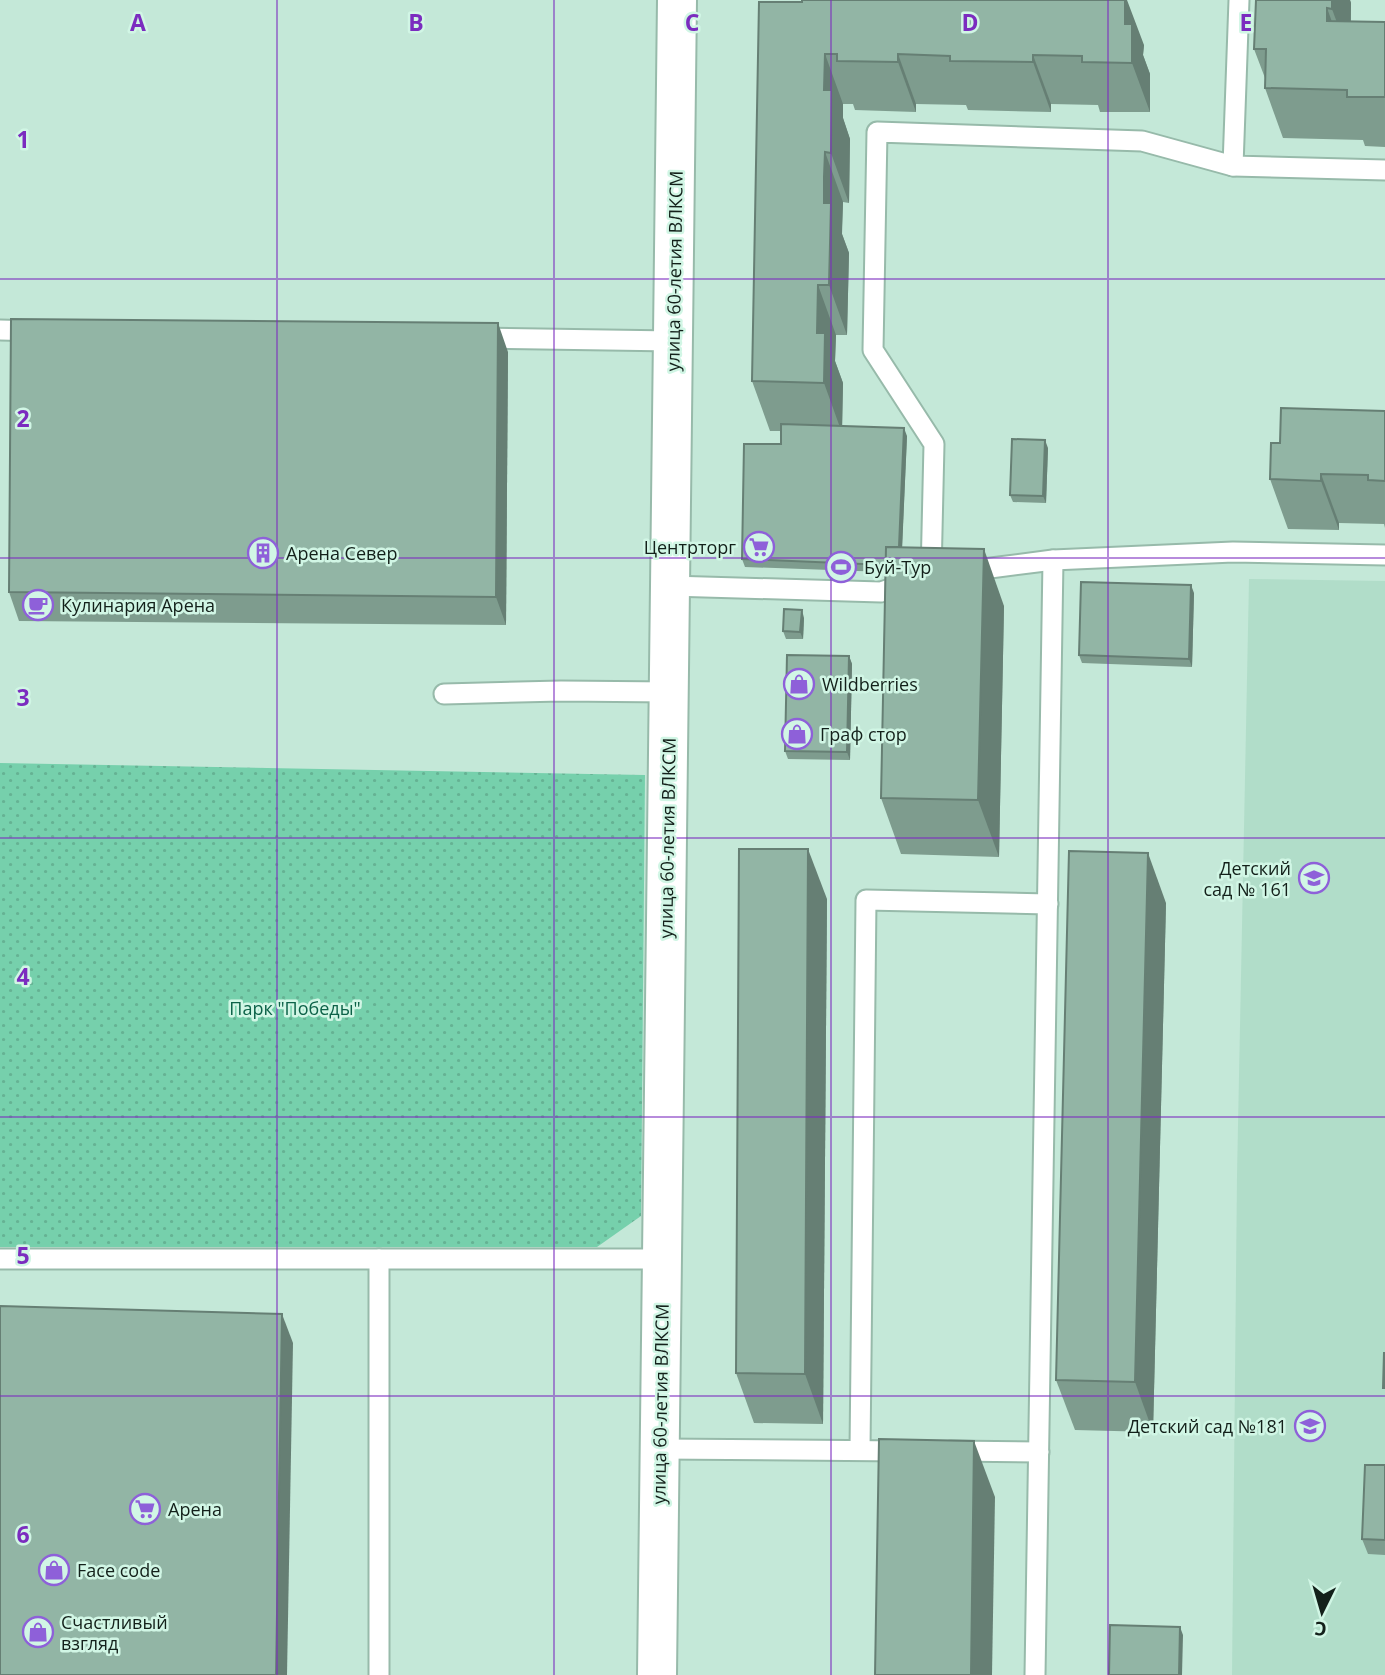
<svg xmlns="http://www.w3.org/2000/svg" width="1385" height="1675" font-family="'Open Sans',sans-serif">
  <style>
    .built { fill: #b1ddc9 }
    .park { fill: url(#park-dots) }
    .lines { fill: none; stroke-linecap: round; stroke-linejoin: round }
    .lane-casing { stroke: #97baaa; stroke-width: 23 }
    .secondary-casing { stroke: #97baaa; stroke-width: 42 }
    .lane { stroke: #fff; stroke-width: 19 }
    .secondary { stroke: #fff; stroke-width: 38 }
    .wall { fill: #7e9c8e }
    .shaded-wall { fill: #667f74 }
    .building { fill: #92b5a5; stroke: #667f74; stroke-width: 2 }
    .grid { fill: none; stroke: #7b2cbf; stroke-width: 2; stroke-opacity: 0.55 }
    .labels { text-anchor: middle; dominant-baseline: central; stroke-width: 5; stroke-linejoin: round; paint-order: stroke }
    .street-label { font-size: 18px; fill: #13201a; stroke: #d1f6e5 }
    .poi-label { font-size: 18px; fill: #13201a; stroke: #d1f6e5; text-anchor: start }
    .park-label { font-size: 18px; fill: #0c6248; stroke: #d1f6e5 }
    .grid-label { font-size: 23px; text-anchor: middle; font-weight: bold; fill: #7b2cbf; stroke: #d1f6e5; stroke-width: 5; stroke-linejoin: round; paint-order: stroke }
  </style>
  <defs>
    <pattern id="park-dots" width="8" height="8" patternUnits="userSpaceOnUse" patternTransform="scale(1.75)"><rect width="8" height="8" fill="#76d0ac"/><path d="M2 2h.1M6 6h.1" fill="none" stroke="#65b293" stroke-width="1.8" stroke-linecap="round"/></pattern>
  </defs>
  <rect width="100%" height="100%" fill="#c4e8d8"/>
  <path class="built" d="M1249,579L1385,581V1675H1232L1237,1175Z"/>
  <path class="park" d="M0,763L645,775L641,1216L597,1247H0Z"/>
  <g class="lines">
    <g class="lane-casing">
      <g id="lane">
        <path d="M1239,0L1233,166L1385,170"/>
        <path d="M0,330L37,331"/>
        <path d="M477,338L673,341"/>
        <path d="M967,571L1053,560L1233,552L1385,555"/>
        <path d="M931,575L934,444L873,350L877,132L1142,141L1233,166"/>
        <path d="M670,586L881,592L910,582"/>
        <path d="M444,694L561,691L670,692"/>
        <path d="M0,1259H662"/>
        <path d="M379,1259V1675"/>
        <path d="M660,1449L904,1451"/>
        <path d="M860,1450L866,900L1048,904"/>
        <path d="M951,1451L1039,1452"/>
        <path d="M1035,1675L1053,560"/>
      </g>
    </g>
    <g class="secondary-casing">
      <path id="secondary" d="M657,1675L677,0"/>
    </g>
    <use href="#lane" class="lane"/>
    <use href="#secondary" class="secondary"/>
  </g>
  <g class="wall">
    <path d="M1256,0H1350L1351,3V21L1385,22V147L1365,146L1363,140L1283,138L1265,88V78L1254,49Z"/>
    <path d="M759,2L1144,45L1143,55L1150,74V112H1100L1098,105L1051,104V112L968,110L966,105L916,104V112L855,110L853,104H843V118L850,139L849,203L843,202L842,226V234L849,253L847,335H836L835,361L843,383L842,426L907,436L902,547L1004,606L999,857L901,854L881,798L885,572L745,567L742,559L781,444V431H770L752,381Z"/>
    <path d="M508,352L506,625L19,621L9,592Z"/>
    <path d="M1385,411V528L1384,524L1339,523V530L1288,529L1270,479L1280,443Z"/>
    <path d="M1048,448L1046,503L1013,502L1010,495Z"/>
    <path d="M1194,593L1192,667L1082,663L1079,655Z"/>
    <path d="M804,618L803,639H786L783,631Z"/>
    <path d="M849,656L852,664L850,760L788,759L785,751Z"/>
    <path d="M827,899L823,1424L754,1423L736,1373Z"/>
    <path d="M1166,903L1153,1432L1075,1430L1056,1380Z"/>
    <path d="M1385,1465V1555L1368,1554L1362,1539Z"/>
  </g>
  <g class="shaded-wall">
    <path d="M1125,0H1127L1144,45L1143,55L1150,74V112L1132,63L1125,24Z"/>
    <path d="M1332,0H1350L1351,3L1350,58L1332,9Z"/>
    <path d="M1327,8L1345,58L1327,21Z"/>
    <path d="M825,54L843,104V118L850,139L849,203L831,153L824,90Z"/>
    <path d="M898,54L916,104V112L898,62Z"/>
    <path d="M1033,55L1051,104V112L1033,62Z"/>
    <path d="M825,152L843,202L842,234L849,253L847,335L829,285L824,203Z"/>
    <path d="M818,285L836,335L835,361L843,383L842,433L824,383L817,333Z"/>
    <path d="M498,323L508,352L506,625L496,597Z"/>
    <path d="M904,428L907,436L901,573L899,565Z"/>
    <path d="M1045,440L1048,448L1046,503L1043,496Z"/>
    <path d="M1321,474L1339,523V530L1321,481Z"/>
    <path d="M984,549L1004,606L999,857L978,800Z"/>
    <path d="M1191,585L1194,593L1192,667L1189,659Z"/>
    <path d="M802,610L804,618L803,639L800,632Z"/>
    <path d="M849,656L852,664L850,760L847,752Z"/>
    <path d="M808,849L827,899L823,1424L805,1374Z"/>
    <path d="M1148,853L1166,903L1153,1432L1135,1382Z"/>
    <path d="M282,1314L293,1343L287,1675H276Z"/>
    <path d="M974,1441L995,1497L992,1675H971Z"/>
    <path d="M1180,1627L1183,1635L1182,1675H1179Z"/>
  </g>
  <g class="building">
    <path d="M802,0H1125V24H1132V63L1082,62V56L1033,55V62L950,61V56L898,54V62L837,61V54H825L824,90H832L831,153L825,152L824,177V203H831L829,285H818L817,333H825L824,383L752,381L759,2H802Z"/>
    <path d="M1256,0H1332V9L1327,8V21L1385,22V97H1347V90L1265,88L1266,49H1254Z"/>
    <path d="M11,319L498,323L496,597L9,592Z"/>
    <path d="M1281,408L1385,411V481L1368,480V475L1321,474V481L1270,479L1271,443H1280Z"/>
    <path d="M781,424L904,428L899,547H886V565L742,559L744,444H781Z"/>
    <path d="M1012,439L1045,440L1043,496L1010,495Z"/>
    <path d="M886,547L984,549L978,800L881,798Z"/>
    <path d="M1081,582L1191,585L1189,659L1079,655Z"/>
    <path d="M784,609L802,610L800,632L783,631Z"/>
    <path d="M787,655L849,656L847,752L785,751Z"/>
    <path d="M739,849H808L805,1374L736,1373Z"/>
    <path d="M1069,851L1148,853L1135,1382L1056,1380Z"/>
    <path d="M0,1306L282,1314L276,1675H0Z"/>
    <path d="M1384,1353H1385V1388H1383Z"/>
    <path d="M879,1439L974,1441L971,1675H875Z"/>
    <path d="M1365,1465H1385V1540L1362,1539Z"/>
    <path d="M1110,1625L1180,1627L1179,1675H1109Z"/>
  </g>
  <path class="grid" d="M277,0V1675M554,0V1675M831,0V1675M1108,0V1675M0,279H1385M0,558H1385M0,838H1385M0,1117H1385M0,1396H1385"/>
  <defs>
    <g id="supermarket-ring" transform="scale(1.575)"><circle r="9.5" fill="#d1f6e5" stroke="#8e60d9" stroke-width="1.5"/><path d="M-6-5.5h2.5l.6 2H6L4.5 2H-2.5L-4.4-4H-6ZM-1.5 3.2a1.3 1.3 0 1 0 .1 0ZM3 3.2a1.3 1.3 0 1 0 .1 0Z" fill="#8e60d9"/></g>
    <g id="building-ring" transform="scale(1.575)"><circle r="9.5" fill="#d1f6e5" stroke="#8e60d9" stroke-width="1.5"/><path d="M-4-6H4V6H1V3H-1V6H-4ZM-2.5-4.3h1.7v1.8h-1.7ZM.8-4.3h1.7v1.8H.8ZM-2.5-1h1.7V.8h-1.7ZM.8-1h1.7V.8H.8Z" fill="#8e60d9"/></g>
    <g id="stadium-ring" transform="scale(1.575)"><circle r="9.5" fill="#d1f6e5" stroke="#8e60d9" stroke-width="1.5"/><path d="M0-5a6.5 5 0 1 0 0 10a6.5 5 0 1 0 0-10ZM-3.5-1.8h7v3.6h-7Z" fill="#8e60d9"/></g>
    <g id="cafe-ring" transform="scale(1.575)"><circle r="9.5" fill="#d1f6e5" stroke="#8e60d9" stroke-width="1.5"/><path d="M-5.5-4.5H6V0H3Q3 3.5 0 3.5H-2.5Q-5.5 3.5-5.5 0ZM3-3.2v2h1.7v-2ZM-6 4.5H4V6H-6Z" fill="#8e60d9"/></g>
    <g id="shop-ring" transform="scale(1.575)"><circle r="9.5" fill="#d1f6e5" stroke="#8e60d9" stroke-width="1.5"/><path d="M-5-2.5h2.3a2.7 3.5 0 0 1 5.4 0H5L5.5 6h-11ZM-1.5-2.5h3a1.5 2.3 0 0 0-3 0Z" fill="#8e60d9"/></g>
    <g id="school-ring" transform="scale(1.575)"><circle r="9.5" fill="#d1f6e5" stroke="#8e60d9" stroke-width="1.5"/><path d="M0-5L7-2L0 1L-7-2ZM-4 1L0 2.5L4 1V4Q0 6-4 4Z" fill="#8e60d9"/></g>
  </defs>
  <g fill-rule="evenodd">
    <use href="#supermarket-ring" x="759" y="547"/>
    <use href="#building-ring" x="263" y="553"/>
    <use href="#stadium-ring" x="841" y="567"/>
    <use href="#cafe-ring" x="38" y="605"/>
    <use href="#shop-ring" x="799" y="684"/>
    <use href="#shop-ring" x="797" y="734"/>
    <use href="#school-ring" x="1314" y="878"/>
    <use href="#school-ring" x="1310" y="1426"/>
    <use href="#supermarket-ring" x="145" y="1509"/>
    <use href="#shop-ring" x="54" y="1570"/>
    <use href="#shop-ring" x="38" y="1632"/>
  </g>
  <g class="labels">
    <g class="street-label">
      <text transform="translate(674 271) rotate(-89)">улица 60-летия ВЛКСМ</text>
      <text transform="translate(667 838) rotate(-89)">улица 60-летия ВЛКСМ</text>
      <text transform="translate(660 1404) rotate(-89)">улица 60-летия ВЛКСМ</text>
    </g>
    <g class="poi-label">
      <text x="736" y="547" text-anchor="end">Центрторг</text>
      <text x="286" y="553">Арена Север</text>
      <text x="864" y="567">Буй-Тур</text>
      <text x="61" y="605">Кулинария Арена</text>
      <text x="822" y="684">Wildberries</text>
      <text x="820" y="734">Граф стор</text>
      <text x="1291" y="868" text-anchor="end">Детский<tspan x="1291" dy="21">сад № 161</tspan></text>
      <text x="1287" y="1426" text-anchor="end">Детский сад №181</text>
      <text x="168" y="1509">Арена</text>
      <text x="77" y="1570">Face code</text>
      <text x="61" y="1622">Счастливый<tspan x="61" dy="21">взгляд</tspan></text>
    </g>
    <g class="park-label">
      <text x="295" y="1008">Парк "Победы"</text>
    </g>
  </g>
  <g class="grid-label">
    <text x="138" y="31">A</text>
    <text x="416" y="31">B</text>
    <text x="692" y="31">C</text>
    <text x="970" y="31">D</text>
    <text x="1246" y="31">E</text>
    <text x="23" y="148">1</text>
    <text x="23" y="427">2</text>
    <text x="23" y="706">3</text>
    <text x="23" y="985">4</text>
    <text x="23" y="1264">5</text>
    <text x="23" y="1543">6</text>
  </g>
  <g transform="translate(1322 1612) rotate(185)" stroke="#d1f6e5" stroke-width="5" paint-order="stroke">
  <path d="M0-5L12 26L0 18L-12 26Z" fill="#13201a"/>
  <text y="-10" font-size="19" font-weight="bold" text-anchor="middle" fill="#13201a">С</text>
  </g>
</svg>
